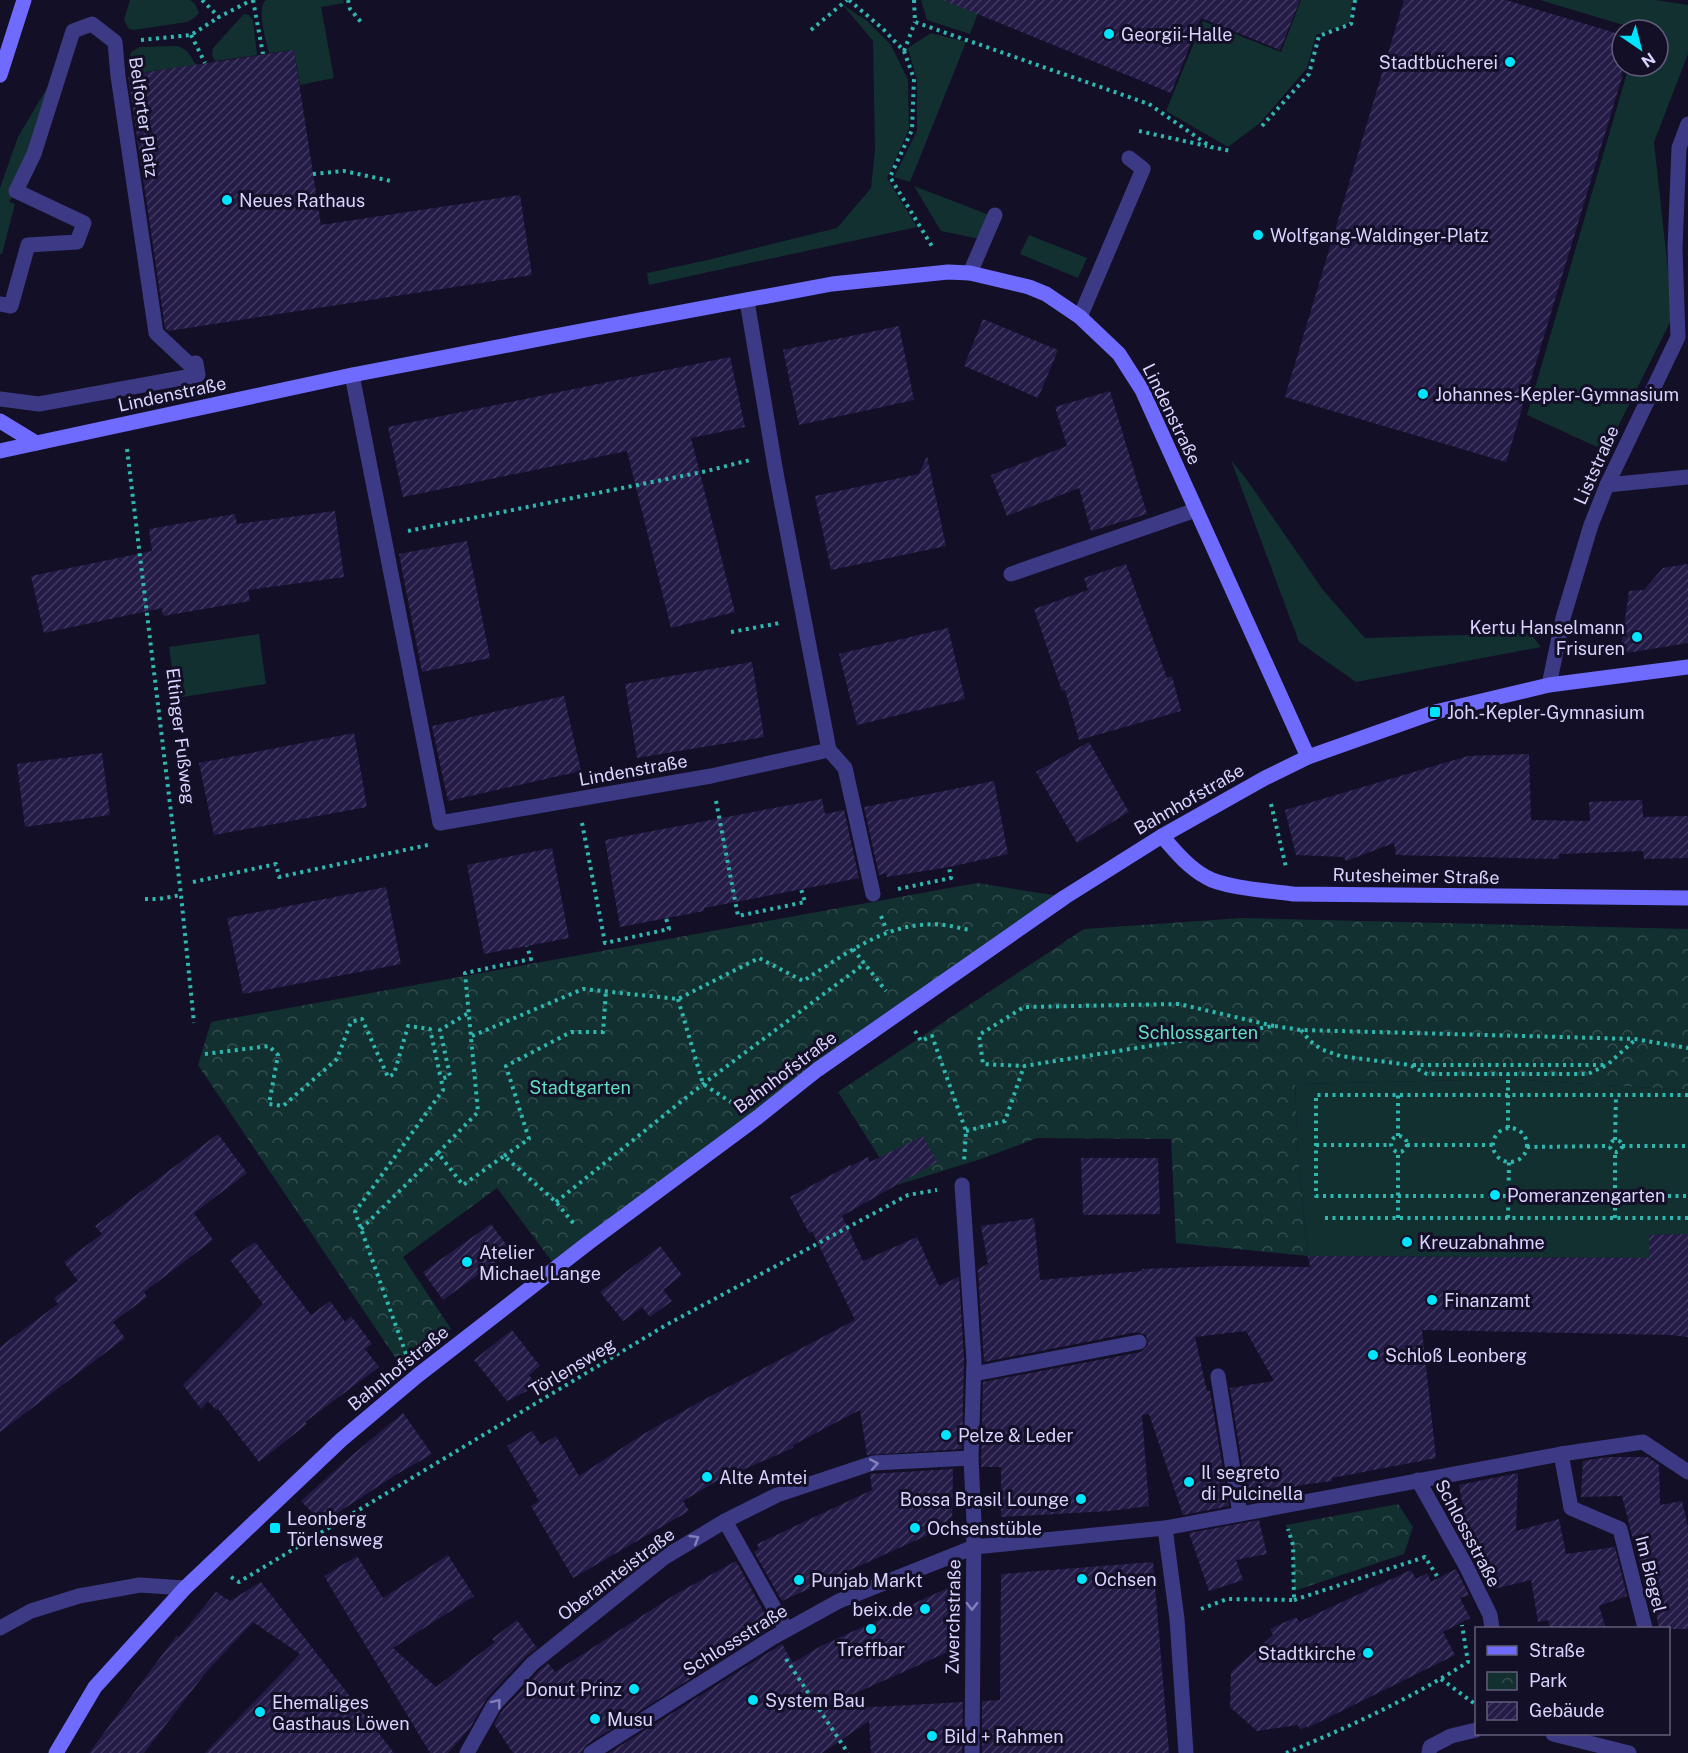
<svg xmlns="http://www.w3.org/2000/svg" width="1688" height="1753" font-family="'Public Sans',sans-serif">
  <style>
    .green { fill: #12302f }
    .park { fill: url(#park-crowns) }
    .building { fill: url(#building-hatch) }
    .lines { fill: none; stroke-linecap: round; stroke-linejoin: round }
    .path { stroke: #2fb8b0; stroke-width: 4; stroke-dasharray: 3 4.5; stroke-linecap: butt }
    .lane { stroke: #3d3a85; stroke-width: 15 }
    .street { stroke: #3d3a85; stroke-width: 15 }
    .secondary { stroke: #6f6bff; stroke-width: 15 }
    .oneway { stroke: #837fbc }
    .poi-dot { fill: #00e5ff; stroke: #130f26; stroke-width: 2 }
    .labels { text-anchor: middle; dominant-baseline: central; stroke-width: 6; stroke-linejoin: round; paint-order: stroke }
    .poi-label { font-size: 18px; fill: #d9d4ff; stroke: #130f26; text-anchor: start }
    .street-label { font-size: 18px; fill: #d9d4ff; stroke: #130f26 }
    .park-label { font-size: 18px; fill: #5fe0c0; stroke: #130f26 }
  </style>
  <defs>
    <pattern id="park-crowns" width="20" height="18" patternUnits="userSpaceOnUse" patternTransform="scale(1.5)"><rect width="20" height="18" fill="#12302f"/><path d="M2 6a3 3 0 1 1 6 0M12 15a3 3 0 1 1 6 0" fill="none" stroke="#344d4e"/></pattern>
    <pattern id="building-hatch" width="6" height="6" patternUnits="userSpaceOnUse" patternTransform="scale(1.5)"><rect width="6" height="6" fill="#241b47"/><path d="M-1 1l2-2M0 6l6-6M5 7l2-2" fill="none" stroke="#433b63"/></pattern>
  </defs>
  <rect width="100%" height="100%" fill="#130f26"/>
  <g class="green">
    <path d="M130,0H190L195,4L199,13L194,18L187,22L133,30L128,28L124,20Z"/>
    <path d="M266,0H343L344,3L321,7L334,78L300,85L294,50L269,53C266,40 256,9 266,0Z"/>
    <path d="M921,0H983L970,34L927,20Z"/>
    <path d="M1301,0H1352L1350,23L1316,35L1307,68L1260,123L1228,147L1166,111L1203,21L1281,52Z"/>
    <path d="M1540,0H1656L1688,5V54L1654,142L1673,316L1606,451L1527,415L1629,66H1658V30H1640Z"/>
    <path d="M843,5L867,21L891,45L908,80L909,129L887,178L917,227L649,285L647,273L708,260L837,228L871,188L875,149L873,41Z"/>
    <path d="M244,14L249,15L253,20L257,55L215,61L212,55L213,48Z"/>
    <path d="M931,33L966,42L910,182L894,177L917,131V80L908,48Z"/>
    <path d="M178,46L187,51L196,65L131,74L128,65L131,52L140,47Z"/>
    <path d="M63,61L16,191L9,202L15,204L2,254H0V188L18,137Z"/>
    <path d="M914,186L992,216L980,239L941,231Z"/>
    <path d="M1029,235L1087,258L1078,278L1020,254Z"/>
    <path d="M1231,460L1247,480L1323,590L1365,638L1530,633L1541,647L1356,682L1299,642Z"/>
    <path d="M259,634L266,684L176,698L169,647Z"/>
    <path d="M1508,1079L1688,1090V1234L1649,1235V1258L1308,1256L1298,1156L1295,1084Z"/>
  </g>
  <g class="park">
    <path d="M977,883L1065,897L557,1268L497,1188L403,1257L451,1329L401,1366L198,1065L211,1022Z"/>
    <path d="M1242,918L1688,929V1090L1508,1079L1295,1084L1298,1156L1308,1256L1176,1243L1171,1139L1037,1138L981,1159L897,1185L838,1092L1084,929Z"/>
    <path d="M1398,1504L1413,1527L1404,1554L1294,1591L1293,1545L1286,1525Z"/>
  </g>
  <g class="building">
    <path d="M943,0H1300L1280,50L1201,18L1171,93Z"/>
    <path d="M1404,0H1506L1622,35V77L1506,462L1285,397Z"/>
    <path d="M294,50L321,225L520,195L532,275L168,331L165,328L128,75Z"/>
    <path d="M983,319L1058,350L1038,398L964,366Z"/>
    <path d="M899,326L914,400L799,425L783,350Z"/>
    <path d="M730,357L745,427L691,438L735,612L671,628L627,451L403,497L388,427Z"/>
    <path d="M1110,391L1147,514L1091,531L1079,488L1007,516L991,475L1067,446L1055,407Z"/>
    <path d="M927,456L946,546L831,570L815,496L919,474Z"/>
    <path d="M335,511L344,577L248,590L250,601L163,616L162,608L44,633L31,576L152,551L149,529L235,514L237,524Z"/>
    <path d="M467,541L490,658L422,672L399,554Z"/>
    <path d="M1126,564L1167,678L1172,676L1181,711L1079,740L1065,690L1062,691L1034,609L1088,590L1084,578Z"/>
    <path d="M1688,564V643L1620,654L1629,591L1644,590L1663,568Z"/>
    <path d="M948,628L965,699L857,725L839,654Z"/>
    <path d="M752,662L764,737L637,758L625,684Z"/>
    <path d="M564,696L581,771L448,801L432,726Z"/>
    <path d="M354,733L367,807L214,835L199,763Z"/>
    <path d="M1089,742L1129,812L1077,843L1036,772Z"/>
    <path d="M102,753L110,815L25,827L17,764Z"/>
    <path d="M1529,754L1531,820L1590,821L1589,802L1642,800L1643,817L1688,816V858L1644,859L1643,851L1559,854V859L1396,855L1394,843L1346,861L1344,857L1296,855L1285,810L1468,756Z"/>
    <path d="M994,781L1008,854L949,867L887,877L886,873L879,875L864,807Z"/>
    <path d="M822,799L825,814L844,810L859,878L704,908V911L620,927L605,840Z"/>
    <path d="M552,848L569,938L484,954L467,865Z"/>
    <path d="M386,887L401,964L243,994L227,918Z"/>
    <path d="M218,1134L247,1173L194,1213L213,1240L144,1292L147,1297L113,1322L125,1338L0,1432V1347L58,1304L54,1298L78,1281L64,1262L102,1234L95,1226Z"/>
    <path d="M923,1136L937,1162L842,1216L863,1261L917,1237L939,1286L959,1277L964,1360L962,1449L867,1455L860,1410L793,1445V1448L740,1471L735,1470L683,1501L689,1511L573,1578L531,1506L539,1501L507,1446L532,1431L541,1445L556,1436L579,1476L642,1435L694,1405L855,1320L812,1231L809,1233L790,1197L850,1165L851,1166L868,1157L870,1162Z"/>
    <path d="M1081,1158H1158L1160,1214L1083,1215Z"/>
    <path d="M1034,1218L1040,1280L1142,1271V1269L1225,1266L1310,1267L1308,1256L1649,1258V1235L1688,1234V1337L1671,1335L1422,1330L1436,1458L1332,1478V1481L1301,1485L1254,1496L1255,1501L1248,1503L1230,1388L1274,1381L1246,1331L1195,1337L1207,1391H1210L1229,1506L1183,1515L1149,1414L1142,1415L1149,1506L1110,1511L1001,1517V1467H981L983,1382L1141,1352L1148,1345L1146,1335L1137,1332L984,1362L978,1269L988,1264L981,1226Z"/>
    <path d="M491,1224L511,1251L443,1300L423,1272Z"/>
    <path d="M255,1242L311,1315L330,1301L345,1322L351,1316L372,1344L365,1349L379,1367L305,1422L307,1424L259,1462L218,1409L216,1410L208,1401L201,1409L183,1385L263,1304L230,1260Z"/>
    <path d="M660,1246L682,1275L663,1290L672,1301L650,1317L642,1307L623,1321L600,1292Z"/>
    <path d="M512,1330L540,1366L529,1375L537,1386L507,1401L474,1360Z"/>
    <path d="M403,1413L432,1454L397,1474L322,1523L301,1501L350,1457Z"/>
    <path d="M1608,1457H1648L1659,1465L1660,1505L1682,1501L1688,1527V1629H1659L1651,1588L1646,1590L1622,1496L1581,1497L1583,1461Z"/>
    <path d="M953,1469L952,1524L782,1601L754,1552L759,1549L757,1544L872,1490L870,1474Z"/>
    <path d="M1518,1473L1516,1531L1559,1519L1566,1554L1615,1547L1627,1596L1599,1606L1606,1629H1550L1548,1620L1538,1622L1531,1580L1489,1590L1474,1560L1479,1557L1467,1531L1459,1485Z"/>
    <path d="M1259,1520L1267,1554L1236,1560L1243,1580L1209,1591L1189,1533Z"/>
    <path d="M448,1555L474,1596L393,1648L436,1687L495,1642L492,1639L517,1620L537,1648L526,1656L487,1698L470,1728L448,1753H430L324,1576L357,1556L383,1598Z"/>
    <path d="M736,1561L772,1627L586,1745L581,1753H513L494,1724L502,1711L540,1670L548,1663L555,1672L676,1594Z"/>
    <path d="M1153,1562L1169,1753H982V1701L1000,1700L1001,1574Z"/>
    <path d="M1456,1569L1469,1595L1460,1598L1470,1618L1443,1632L1455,1655L1307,1728V1726L1300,1730L1298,1725L1257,1731L1230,1707L1231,1672L1273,1635L1270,1629L1296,1617L1299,1622L1411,1570L1416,1579L1427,1573L1431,1582Z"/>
    <path d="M261,1582L394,1753H205L300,1654L253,1622L207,1671L144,1753H89L177,1635L179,1637L216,1592L230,1601Z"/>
    <path d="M950,1587L948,1652L818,1710L963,1702L962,1753H871L869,1721L822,1753H609L782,1644L793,1663L821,1646Z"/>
  </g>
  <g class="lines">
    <g class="path">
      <path d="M202,0L219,17L252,0"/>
      <path d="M253,0L263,54"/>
      <path d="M348,0L350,9L361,22"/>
      <path d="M849,0L883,29L904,51L914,79L912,130L890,177L933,248"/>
      <path d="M914,0L915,22L1149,104L1211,147L1231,151"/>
      <path d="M811,30L847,0"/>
      <path d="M191,35L205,63"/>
      <path d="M141,40L191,35L219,17"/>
      <path d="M904,51L915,22"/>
      <path d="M1262,126L1309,74L1319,36L1351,24L1355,0"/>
      <path d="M1139,131L1207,146"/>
      <path d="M313,174L344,171L391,181"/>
      <path d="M127,449L181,895L194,1023"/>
      <path d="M408,531L707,471L750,460"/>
      <path d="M731,632L780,623"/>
      <path d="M716,801L738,916L805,902L801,889"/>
      <path d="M1271,804L1286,867"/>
      <path d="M582,823L605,943L669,929L666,918"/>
      <path d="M193,882L276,864L279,877L428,845"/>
      <path d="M898,889L951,878L949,867"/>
      <path d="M145,899H159L181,895"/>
      <path d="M881,916L887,931"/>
      <path d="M853,949L886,991"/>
      <path d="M678,999L703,1084L734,1104"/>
      <path d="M1274,1026L1179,1004L1024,1007L979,1035L983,1064L1024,1066L1274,1026L1301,1030L1635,1039L1688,1048"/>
      <path d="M1301,1030L1310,1041L1321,1049L1340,1056L1410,1065L1427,1074H1588L1607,1065L1635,1040"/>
      <path d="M915,1031L921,1041L932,1036L966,1131L964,1161"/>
      <path d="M472,1036L583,989L678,999L759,958L803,981C846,954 890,919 944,925C953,926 962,929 971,930"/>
      <path d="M205,1054L269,1046L278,1055L269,1104L283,1106L337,1059L351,1022L362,1019L388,1077L394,1074L408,1026L430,1029L441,1079"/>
      <path d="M1413,1065H1604"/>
      <path d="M1688,1095H1316V1196H1688"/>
      <circle cx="1510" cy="1145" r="17"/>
      <path d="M1508,1128V1074"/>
      <path d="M966,1131L1005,1121L1024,1066"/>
      <path d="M1398,1136V1095"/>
      <circle cx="1399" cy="1144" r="8"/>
      <circle cx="1616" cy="1146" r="6"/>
      <path d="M1615,1140L1616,1095"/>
      <path d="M1316,1145H1391"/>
      <path d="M1407,1145H1493"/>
      <path d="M1622,1146H1688"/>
      <path d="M1527,1147L1610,1146"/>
      <path d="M438,1153L478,1112L465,973L531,959L527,946"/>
      <path d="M504,1156L529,1139L506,1066L571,1032H603L606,991"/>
      <path d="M556,1202L703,1084L864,964"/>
      <path d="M1325,1218H1688"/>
      <path d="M1398,1218V1152"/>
      <path d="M1508,1218L1509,1162"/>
      <path d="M1615,1218V1152"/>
      <path d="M361,1229L438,1153L463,1185L504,1156L556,1202L574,1224"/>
      <path d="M406,1354L355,1212L443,1090L441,1079L450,1076L440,1030L470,1012"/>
      <path d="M231,1577L239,1582L666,1325L908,1195L937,1190"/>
      <path d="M1294,1600L1425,1557L1437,1576"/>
      <path d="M1201,1609L1227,1599L1294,1600L1293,1545L1288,1529"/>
      <path d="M786,1659L848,1753"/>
      <path d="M1441,1679L1475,1704"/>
      <path d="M1286,1753C1349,1727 1410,1699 1468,1662L1462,1625"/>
    </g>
    <g class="lane">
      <path d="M970,273L995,215"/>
      <path d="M1080,317L1143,169L1129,158"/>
      <path d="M1607,485L1688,477"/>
      <path d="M1011,574L1196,510"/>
      <path d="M829,750L845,768L873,894"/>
      <path d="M1218,1376L1240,1514"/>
    </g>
    <g class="street">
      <path d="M0,304L11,306L28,245L77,242L84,223L16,191L34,154L73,31L92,24L115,42L118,76L156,333L189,364L196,363L198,375L39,404L0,399"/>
      <path d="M352,375L440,823L711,776L829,750L776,473L747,301"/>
      <path d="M1549,685L1563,618L1591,525L1607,485L1678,337L1675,248L1679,148L1688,124"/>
      <path d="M962,1185L974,1360L971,1458L974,1522L972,1753"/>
      <path d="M974,1374L1139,1342"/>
      <path d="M1561,1454L1571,1508L1620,1529L1645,1628"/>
      <path d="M1418,1480L1466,1566L1490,1615L1492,1628"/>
      <path d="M725,1521L786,1629"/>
      <path d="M1165,1528L1177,1619L1186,1753"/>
      <path d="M0,1628L31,1611L79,1596L140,1585L185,1588"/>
      <path d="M1553,1734L1629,1753"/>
      <path d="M467,1753L494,1705L533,1663L665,1557L725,1521L777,1495L873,1463L971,1458"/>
      <path d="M591,1753L772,1638L839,1601L974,1547L1165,1528L1561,1454L1643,1442L1688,1472"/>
      <path d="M1429,1753L1430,1747L1451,1736L1476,1730"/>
    </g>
    <g class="secondary">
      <path d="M0,75L24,0"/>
      <path d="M0,421L36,443"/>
      <path d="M0,451L352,375L586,330L832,284L948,272L970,273L1029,287L1046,294L1080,317L1119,354L1142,390L1308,757"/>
      <path d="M1162,836C1175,851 1188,867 1206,877C1224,888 1271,891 1293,894L1688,898"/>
      <path d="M56,1753L95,1687L185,1588L341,1440L417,1376L588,1243L758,1117L817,1070L1065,897L1162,836L1265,778L1308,757L1435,712L1549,685L1688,667"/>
    </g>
  </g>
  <defs><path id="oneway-chevron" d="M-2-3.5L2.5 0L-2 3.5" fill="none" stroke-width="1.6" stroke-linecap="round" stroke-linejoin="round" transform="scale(1.5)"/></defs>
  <g class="oneway">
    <use href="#oneway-chevron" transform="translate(874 1464) rotate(-10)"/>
    <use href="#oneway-chevron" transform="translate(695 1539) rotate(-31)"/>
    <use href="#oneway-chevron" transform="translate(972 1606) rotate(90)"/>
    <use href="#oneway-chevron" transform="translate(497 1703) rotate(-52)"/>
  </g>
  <g class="poi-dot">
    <circle cx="1109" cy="34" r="6"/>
    <circle cx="1510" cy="62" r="6"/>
    <circle cx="227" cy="200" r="6"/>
    <circle cx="1258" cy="235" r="6"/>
    <circle cx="1423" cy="394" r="6"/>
    <circle cx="1637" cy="637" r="6"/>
    <rect x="1429" y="706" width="12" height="12" rx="3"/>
    <circle cx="1495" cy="1195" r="6"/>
    <circle cx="1407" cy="1242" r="6"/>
    <circle cx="467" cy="1262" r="6"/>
    <circle cx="1432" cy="1300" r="6"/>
    <circle cx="1373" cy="1355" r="6"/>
    <circle cx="946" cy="1435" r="6"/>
    <circle cx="707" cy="1477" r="6"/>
    <circle cx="1189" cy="1482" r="6"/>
    <circle cx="1081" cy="1499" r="6"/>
    <rect x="269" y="1522" width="12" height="12" rx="3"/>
    <circle cx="915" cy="1528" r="6"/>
    <circle cx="1082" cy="1579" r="6"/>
    <circle cx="799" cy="1580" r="6"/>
    <circle cx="925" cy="1609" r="6"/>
    <circle cx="871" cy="1629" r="6"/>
    <circle cx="1368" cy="1653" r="6"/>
    <circle cx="634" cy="1689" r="6"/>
    <circle cx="753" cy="1700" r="6"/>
    <circle cx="260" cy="1712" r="6"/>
    <circle cx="595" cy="1719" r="6"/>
    <circle cx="932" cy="1736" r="6"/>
  </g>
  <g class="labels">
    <g class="poi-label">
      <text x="1121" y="34">Georgii-Halle</text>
      <text x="1498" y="62" text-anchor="end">Stadtbücherei</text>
      <text x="239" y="200">Neues Rathaus</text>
      <text x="1270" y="235">Wolfgang-Waldinger-Platz</text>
      <text x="1435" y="394">Johannes-Kepler-Gymnasium</text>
      <text x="1625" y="627" text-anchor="end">Kertu Hanselmann<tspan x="1625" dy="21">Frisuren</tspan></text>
      <text x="1447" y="712">Joh.-Kepler-Gymnasium</text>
      <text x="1507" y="1195">Pomeranzengarten</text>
      <text x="1419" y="1242">Kreuzabnahme</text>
      <text x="479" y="1252">Atelier<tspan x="479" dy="21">Michael Lange</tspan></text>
      <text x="1444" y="1300">Finanzamt</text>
      <text x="1385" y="1355">Schloß Leonberg</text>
      <text x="958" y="1435">Pelze &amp; Leder</text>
      <text x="1201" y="1472">Il segreto<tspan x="1201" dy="21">di Pulcinella</tspan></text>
      <text x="719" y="1477">Alte Amtei</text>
      <text x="1069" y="1499" text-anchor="end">Bossa Brasil Lounge</text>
      <text x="287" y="1518">Leonberg<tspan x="287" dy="21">Törlensweg</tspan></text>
      <text x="927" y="1528">Ochsenstüble</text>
      <text x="1094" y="1579">Ochsen</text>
      <text x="811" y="1580">Punjab Markt</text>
      <text x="913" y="1609" text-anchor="end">beix.de</text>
      <text x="871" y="1649" text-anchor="middle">Treffbar</text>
      <text x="1356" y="1653" text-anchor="end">Stadtkirche</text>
      <text x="622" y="1689" text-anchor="end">Donut Prinz</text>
      <text x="765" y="1700">System Bau</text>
      <text x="272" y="1702">Ehemaliges<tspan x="272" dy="21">Gasthaus Löwen</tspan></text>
      <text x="607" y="1719">Musu</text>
      <text x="944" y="1736">Bild + Rahmen</text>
    </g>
    <g class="street-label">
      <text transform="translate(144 117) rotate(82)">Belforter Platz</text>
      <text transform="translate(172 394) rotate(-12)">Lindenstraße</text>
      <text transform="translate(1172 414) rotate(64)">Lindenstraße</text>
      <text transform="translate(1596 465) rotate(-66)">Liststraße</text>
      <text transform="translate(181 736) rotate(83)">Eltinger Fußweg</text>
      <text transform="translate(633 770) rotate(-10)">Lindenstraße</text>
      <text transform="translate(1189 799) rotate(-30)">Bahnhofstraße</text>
      <text transform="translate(1416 876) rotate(1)">Rutesheimer Straße</text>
      <text transform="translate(785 1072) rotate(-37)">Bahnhofstraße</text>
      <text transform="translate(572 1367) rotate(-31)">Törlensweg</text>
      <text transform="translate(398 1368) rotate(-39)">Bahnhofstraße</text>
      <text transform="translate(1468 1533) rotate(62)">Schlossstraße</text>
      <text transform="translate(616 1574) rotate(-37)">Oberamteistraße</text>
      <text transform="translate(1651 1574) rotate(76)">Im Biegel</text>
      <text transform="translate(953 1617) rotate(-89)">Zwerchstraße</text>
      <text transform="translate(735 1640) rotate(-32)">Schlossstraße</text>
    </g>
    <g class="park-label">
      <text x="1198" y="1032">Schlossgarten</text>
      <text x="580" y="1087">Stadtgarten</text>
    </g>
  </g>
  <rect x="1475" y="1627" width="195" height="108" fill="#130f26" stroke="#625e7d" stroke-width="1.5"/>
  <rect x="1487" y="1646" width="30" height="9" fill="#6f6bff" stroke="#625e7d" stroke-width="1.5"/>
  <text x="1529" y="1657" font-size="18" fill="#d9d4ff">Straße</text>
  <rect x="1487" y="1672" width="30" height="18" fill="url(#park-crowns)" stroke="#625e7d" stroke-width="1.5"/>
  <text x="1529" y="1687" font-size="18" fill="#d9d4ff">Park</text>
  <rect x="1487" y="1702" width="30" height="18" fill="url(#building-hatch)" stroke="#625e7d" stroke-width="1.5"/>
  <text x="1529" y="1717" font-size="18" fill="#d9d4ff">Gebäude</text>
  <g transform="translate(1640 48) rotate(145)"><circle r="28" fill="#130f26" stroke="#625e7d" stroke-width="1.5"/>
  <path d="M0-4.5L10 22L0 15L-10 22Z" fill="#00e5ff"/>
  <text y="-9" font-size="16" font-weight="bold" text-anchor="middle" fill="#d9d4ff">N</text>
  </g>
</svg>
